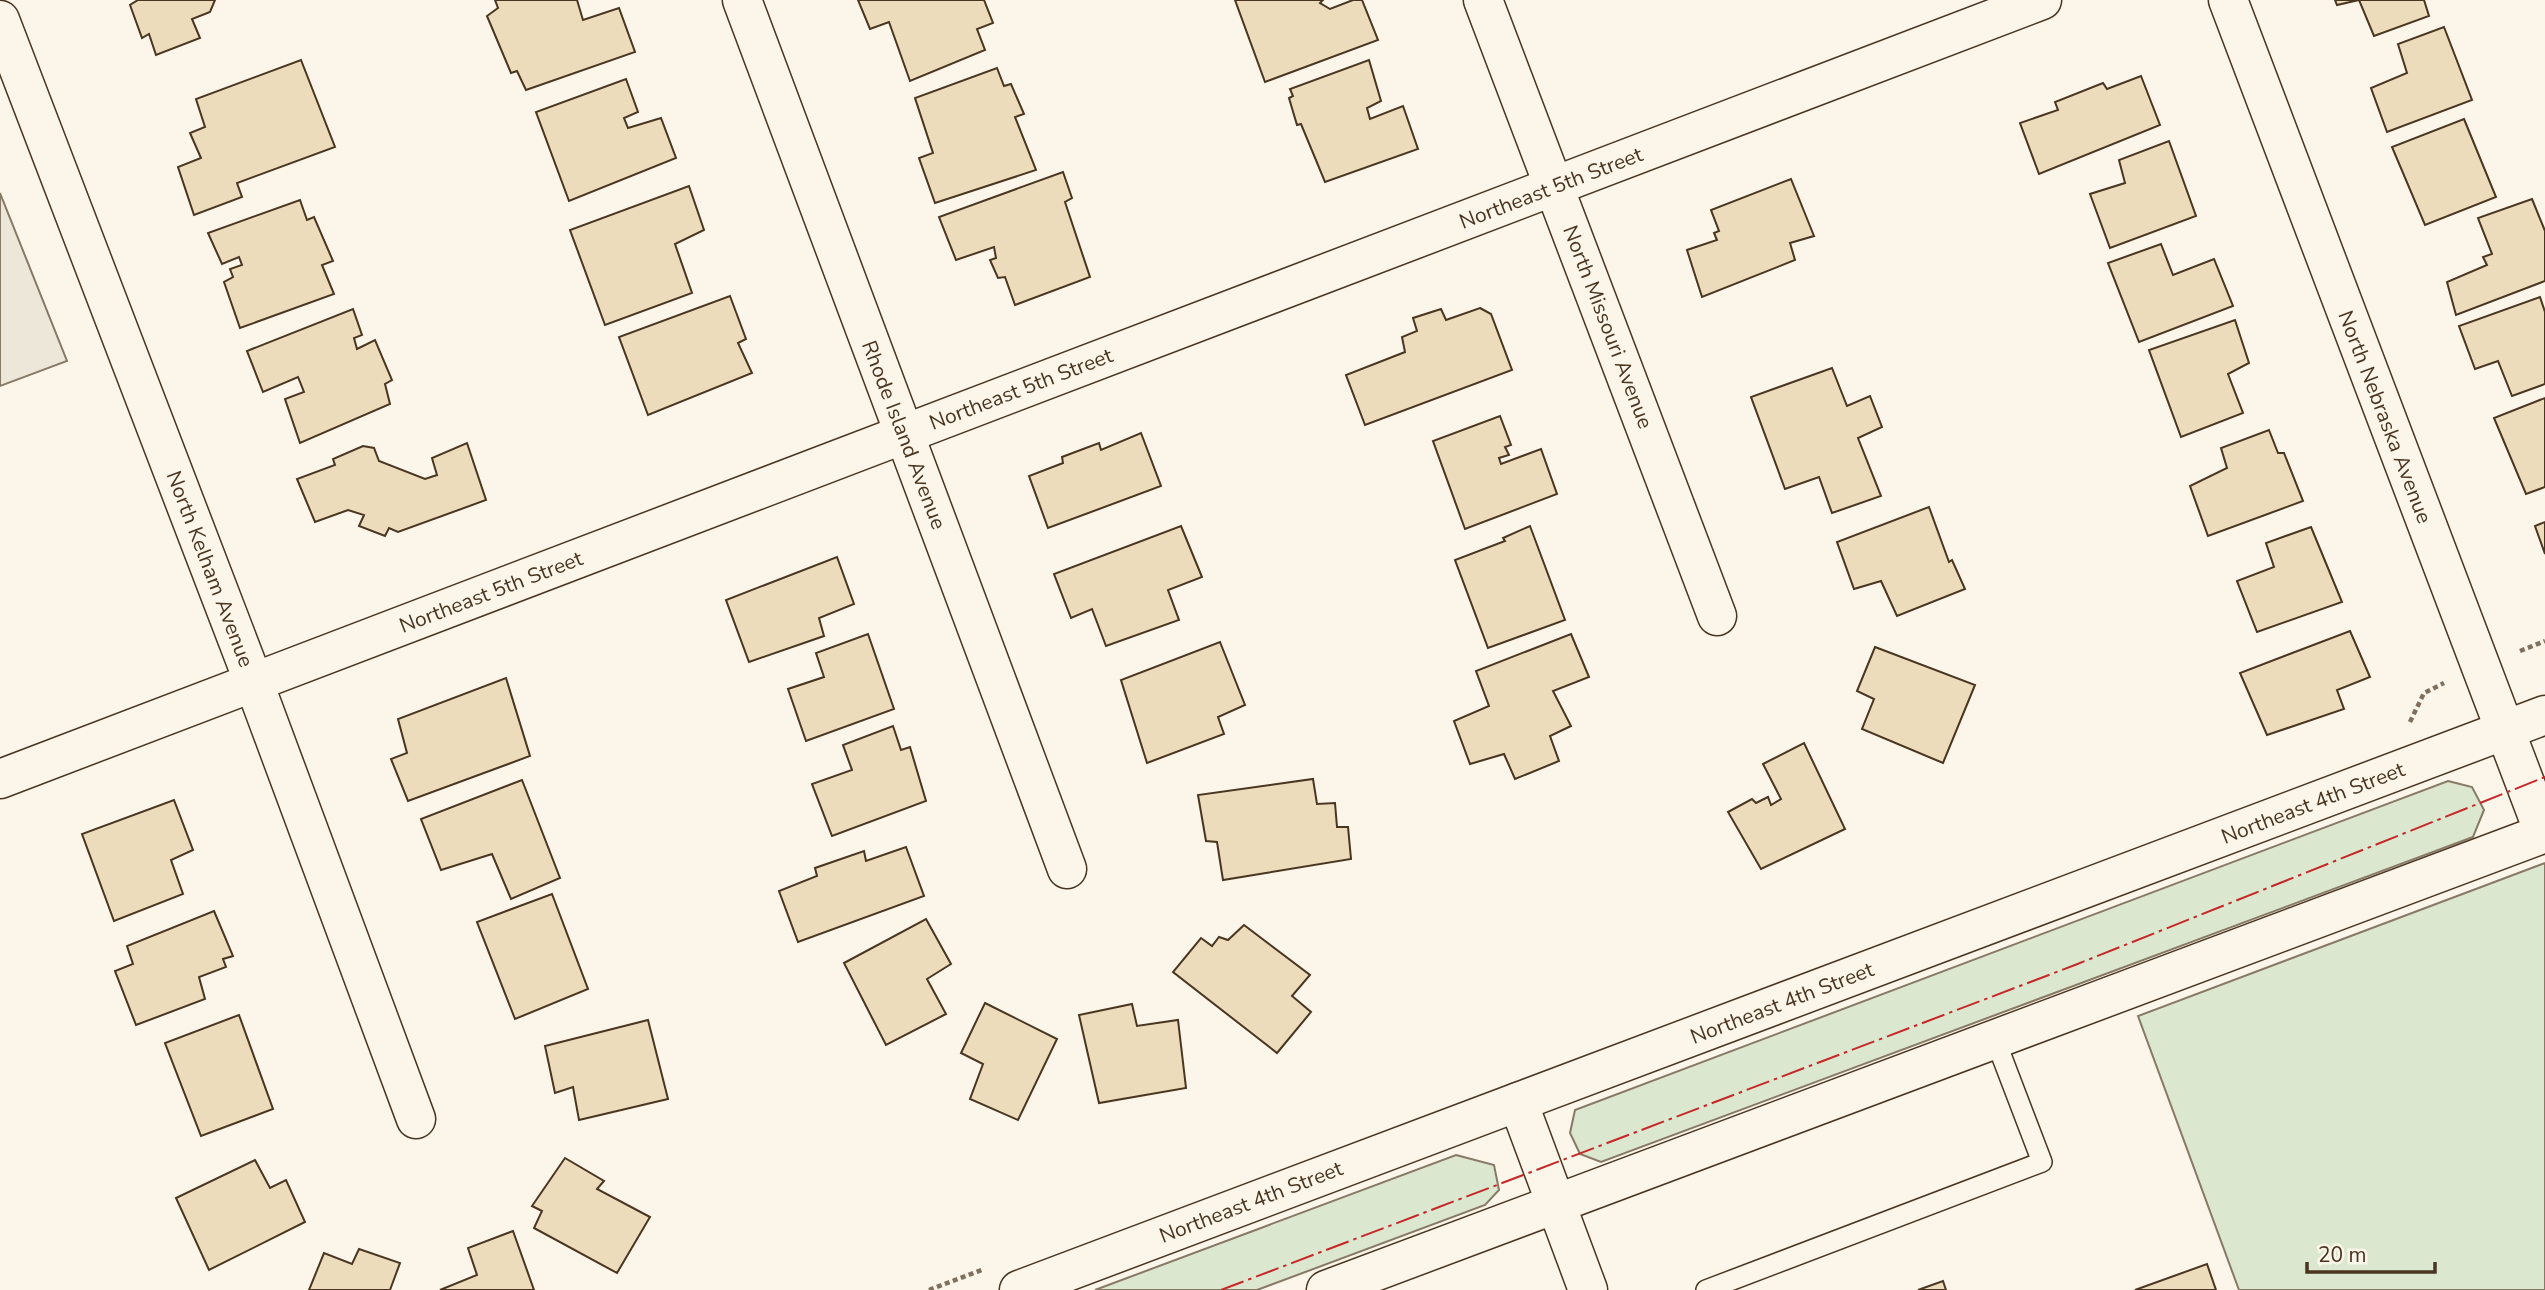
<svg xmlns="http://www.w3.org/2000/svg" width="2545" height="1290" font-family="'Nunito Sans',sans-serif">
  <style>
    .green { fill: #dce7d0; stroke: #887966; stroke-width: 2 }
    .parking { fill: #ede7d9; stroke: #887966; stroke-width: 2 }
    .building { fill: #ecdcbc; stroke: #4a3520; stroke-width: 2 }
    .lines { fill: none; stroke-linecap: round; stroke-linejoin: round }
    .service-casing { stroke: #4a3520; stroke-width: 22 }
    .minor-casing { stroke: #4a3520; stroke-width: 41 }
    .secondary-casing { stroke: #4a3520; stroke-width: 41 }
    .path { stroke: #7f6f5c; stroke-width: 4.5; stroke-dasharray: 5 3.5; stroke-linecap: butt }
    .service { stroke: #fbf6e9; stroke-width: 19 }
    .minor { stroke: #fbf6e9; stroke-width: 38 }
    .secondary { stroke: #fbf6e9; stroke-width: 38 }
    .power { stroke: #c62828; stroke-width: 2; stroke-dasharray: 24 5 3.5 5; stroke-linecap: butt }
    .labels { text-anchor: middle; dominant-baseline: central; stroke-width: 5; stroke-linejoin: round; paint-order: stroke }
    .street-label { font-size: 21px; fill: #4a3520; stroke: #fbf6e9 }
  </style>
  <rect width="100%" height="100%" fill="#fbf6e9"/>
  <g class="green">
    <path d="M2448,781L2472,787L2484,810L2473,837L1601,1162L1580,1154L1570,1133L1575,1110Z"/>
    <path d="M2545,863V1290H2239L2138,1016Z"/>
    <path d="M1456,1155L1494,1165L1499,1190L1485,1205L1257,1290H1095Z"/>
  </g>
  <path class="parking" d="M0,193L67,361L0,386Z"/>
  <g class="building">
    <path d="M138,0H215L210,12L192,19L200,38L156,55L149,34L142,38L130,5Z"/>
    <path d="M495,0H577L583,20L619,8L635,52L526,90L517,71L511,73L487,16L498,8Z"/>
    <path d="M858,0H984L993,23L977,29L985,50L910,81L889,22L870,29Z"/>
    <path d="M1235,0H1323L1320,3L1330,9L1353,0H1362L1378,40L1265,82Z"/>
    <path d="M2335,0H2359L2337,5Z"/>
    <path d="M2359,0H2424L2429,16L2374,36Z"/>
    <path d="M2444,27L2472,100L2387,132L2371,88L2407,73L2398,44Z"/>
    <path d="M301,60L335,147L237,183L242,197L194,215L178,167L201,158L190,133L205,127L196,99Z"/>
    <path d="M1369,60L1381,101L1367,108L1370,119L1403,106L1418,149L1325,182L1301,124L1297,125L1289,98L1293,96L1290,89Z"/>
    <path d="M997,68L1004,86L1011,84L1024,114L1015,117L1036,170L935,203L919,158L933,153L915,98Z"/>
    <path d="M2141,76L2160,125L2039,174L2020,123L2058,110L2055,102L2103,83L2107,89Z"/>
    <path d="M626,79L638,112L624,118L628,128L661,118L676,158L569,201L536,112Z"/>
    <path d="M2464,119L2496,197L2425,225L2392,147Z"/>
    <path d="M2169,141L2196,216L2110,248L2090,194L2125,183L2119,160Z"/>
    <path d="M1063,172L1072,198L1065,202L1090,277L1015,305L1005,277L998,278L990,260L996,258L994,247L956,260L939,217Z"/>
    <path d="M1791,179L1814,236L1790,243L1795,260L1702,297L1687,250L1717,240L1714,233L1719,231L1711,210Z"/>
    <path d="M689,186L704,230L675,244L692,293L605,325L570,230Z"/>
    <path d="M2532,199L2545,231V281L2456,315L2447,282L2487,265L2483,257L2492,254L2478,218Z"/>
    <path d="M300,200L307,220L314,217L333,261L322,265L334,294L240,328L224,282L233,277L230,269L242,265L239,257L222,264L208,233Z"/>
    <path d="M2161,244L2173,275L2214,259L2233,306L2139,342L2108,263Z"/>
    <path d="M730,296L746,339L738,343L752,373L648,415L619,337Z"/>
    <path d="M2540,297L2545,312V384L2512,396L2498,361L2475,369L2459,326Z"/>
    <path d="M1480,308L1491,314L1512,370L1365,425L1346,375L1405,352L1402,337L1417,331L1413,318L1441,309L1446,320Z"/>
    <path d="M353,309L362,335L354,338L357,349L375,340L392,380L385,384L390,404L300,443L285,399L304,392L298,377L263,392L247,351Z"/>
    <path d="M2235,320L2249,363L2228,374L2243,413L2181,437L2149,350Z"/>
    <path d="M1832,368L1847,406L1870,396L1882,427L1858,438L1881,496L1832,513L1819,477L1785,489L1751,397Z"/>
    <path d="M2545,398V487L2526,494L2494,418Z"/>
    <path d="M1500,416L1511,445L1505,447L1509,455L1499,458L1501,464L1541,449L1557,494L1465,529L1433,441Z"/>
    <path d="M2269,430L2278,453H2284L2303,501L2208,536L2190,486L2227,468L2221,448Z"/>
    <path d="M1141,433L1161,486L1048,528L1029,476L1063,463L1062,457L1099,443L1101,450Z"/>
    <path d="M467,443L486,500L398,532L389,528L385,536L359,526L364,515L348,510L315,522L297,479L335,465L333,459L363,446L374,448L379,461L425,479L437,475L432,458Z"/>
    <path d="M1929,507L1949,562L1952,560L1965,589L1897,616L1881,581L1854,589L1837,542Z"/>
    <path d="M2545,522V554L2535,526Z"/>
    <path d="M1181,526L1202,577L1168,590L1179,620L1106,646L1092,609L1071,618L1054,574Z"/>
    <path d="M1530,526L1565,620L1488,648L1455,560L1505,541L1503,538Z"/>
    <path d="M2311,527L2342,602L2257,632L2237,581L2274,567L2266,543Z"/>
    <path d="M837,557L854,604L819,618L824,636L749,662L726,600Z"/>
    <path d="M2350,631L2370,677L2337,690L2344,709L2267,735L2240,673Z"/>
    <path d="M868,634L894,709L806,741L788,689L824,677L816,653Z"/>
    <path d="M1571,634L1589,677L1553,691L1571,726L1550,736L1559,761L1515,779L1504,754L1470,764L1454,721L1489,706L1476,671Z"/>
    <path d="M1220,642L1245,705L1218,717L1224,734L1147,763L1121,680Z"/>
    <path d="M1875,647L1975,685L1943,763L1862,729L1874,699L1857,691Z"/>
    <path d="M506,678L530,756L408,801L391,759L407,753L398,719Z"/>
    <path d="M893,726L901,750L910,747L926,801L832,836L812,784L852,770L843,745Z"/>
    <path d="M1804,743L1845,829L1761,869L1728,812L1752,799L1756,803L1768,797L1771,805L1781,799L1763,764Z"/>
    <path d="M1313,779L1317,804L1335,803L1337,827H1348L1351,859L1223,880L1217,842L1206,841L1198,795Z"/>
    <path d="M522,780L560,878L511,899L492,854L441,870L421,819Z"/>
    <path d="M174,800L193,850L171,860L183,894L114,921L82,834Z"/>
    <path d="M906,847L924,896L798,942L779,891L817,876L815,868L864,851L866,861Z"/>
    <path d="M552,894L588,989L515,1019L477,922Z"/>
    <path d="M214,911L233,956L223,959L226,967L199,977L205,999L136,1025L115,971L133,964L127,946Z"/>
    <path d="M926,919L951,964L927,979L946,1014L886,1045L844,963Z"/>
    <path d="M1244,925L1310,975L1292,996L1311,1012L1277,1053L1173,972L1201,938L1212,946L1219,937L1228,940Z"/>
    <path d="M985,1003L1057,1039L1018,1120L970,1099L983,1064L961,1053Z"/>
    <path d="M1132,1004L1137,1026L1178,1020L1186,1088L1099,1103L1079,1015Z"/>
    <path d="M239,1015L273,1109L201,1136L165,1043Z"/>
    <path d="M648,1020L668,1099L579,1120L573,1087L555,1093L545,1046Z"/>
    <path d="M565,1158L604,1181L597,1189L650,1217L617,1273L534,1228L542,1211L532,1206Z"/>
    <path d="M255,1160L270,1188L286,1180L305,1222L209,1270L176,1198Z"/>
    <path d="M513,1231L534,1290H440L477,1275L468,1248Z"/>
    <path d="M359,1249L400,1263L390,1290H309L324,1253L352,1264Z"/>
    <path d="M2207,1264L2216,1290H2135Z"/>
    <path d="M1943,1281L1946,1290H1918Z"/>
  </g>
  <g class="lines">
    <g class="service-casing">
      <path id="service" d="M1706,1290L2042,1162L1995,1039"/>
    </g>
    <g class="minor-casing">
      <g id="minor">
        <path d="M742,0L1067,869"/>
        <path d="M1483,0L1717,616"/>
        <path d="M2228,0L2544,833"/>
        <path d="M0,20L254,683L416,1119"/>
        <path d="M0,779L2042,0"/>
        <path d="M1518,1102L1588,1290"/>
      </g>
    </g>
    <g class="secondary-casing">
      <g id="secondary">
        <path d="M1019,1290L2545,715"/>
        <path d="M1326,1290L2545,833"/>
      </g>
    </g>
    <g class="path">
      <path d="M2520,651L2545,641"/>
      <path d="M2410,722L2424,693L2444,683"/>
      <path d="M929,1290L984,1269"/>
    </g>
    <use href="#service" class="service"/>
    <use href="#minor" class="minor"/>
    <use href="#secondary" class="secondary"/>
    <path class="power" d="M1221,1290L2075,965L2545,777"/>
  </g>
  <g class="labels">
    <g class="street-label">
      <text transform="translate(1551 188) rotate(-21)">Northeast 5th Street</text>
      <text transform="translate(1608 327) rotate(69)">North Missouri Avenue</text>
      <text transform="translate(1021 389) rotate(-21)">Northeast 5th Street</text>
      <text transform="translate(2385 417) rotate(69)">North Nebraska Avenue</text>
      <text transform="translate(904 435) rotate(69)">Rhode Island Avenue</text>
      <text transform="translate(210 569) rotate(69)">North Kelham Avenue</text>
      <text transform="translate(491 592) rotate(-21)">Northeast 5th Street</text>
      <text transform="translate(2313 803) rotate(-21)">Northeast 4th Street</text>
      <text transform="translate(1782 1003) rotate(-21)">Northeast 4th Street</text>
      <text transform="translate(1251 1202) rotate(-21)">Northeast 4th Street</text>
    </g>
  </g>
  <path d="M2307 1262v10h128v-10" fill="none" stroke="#4a3520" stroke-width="3.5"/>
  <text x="2318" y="1262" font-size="21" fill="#4a3520" stroke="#fbf6e9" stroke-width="5" paint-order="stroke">20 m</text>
</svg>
